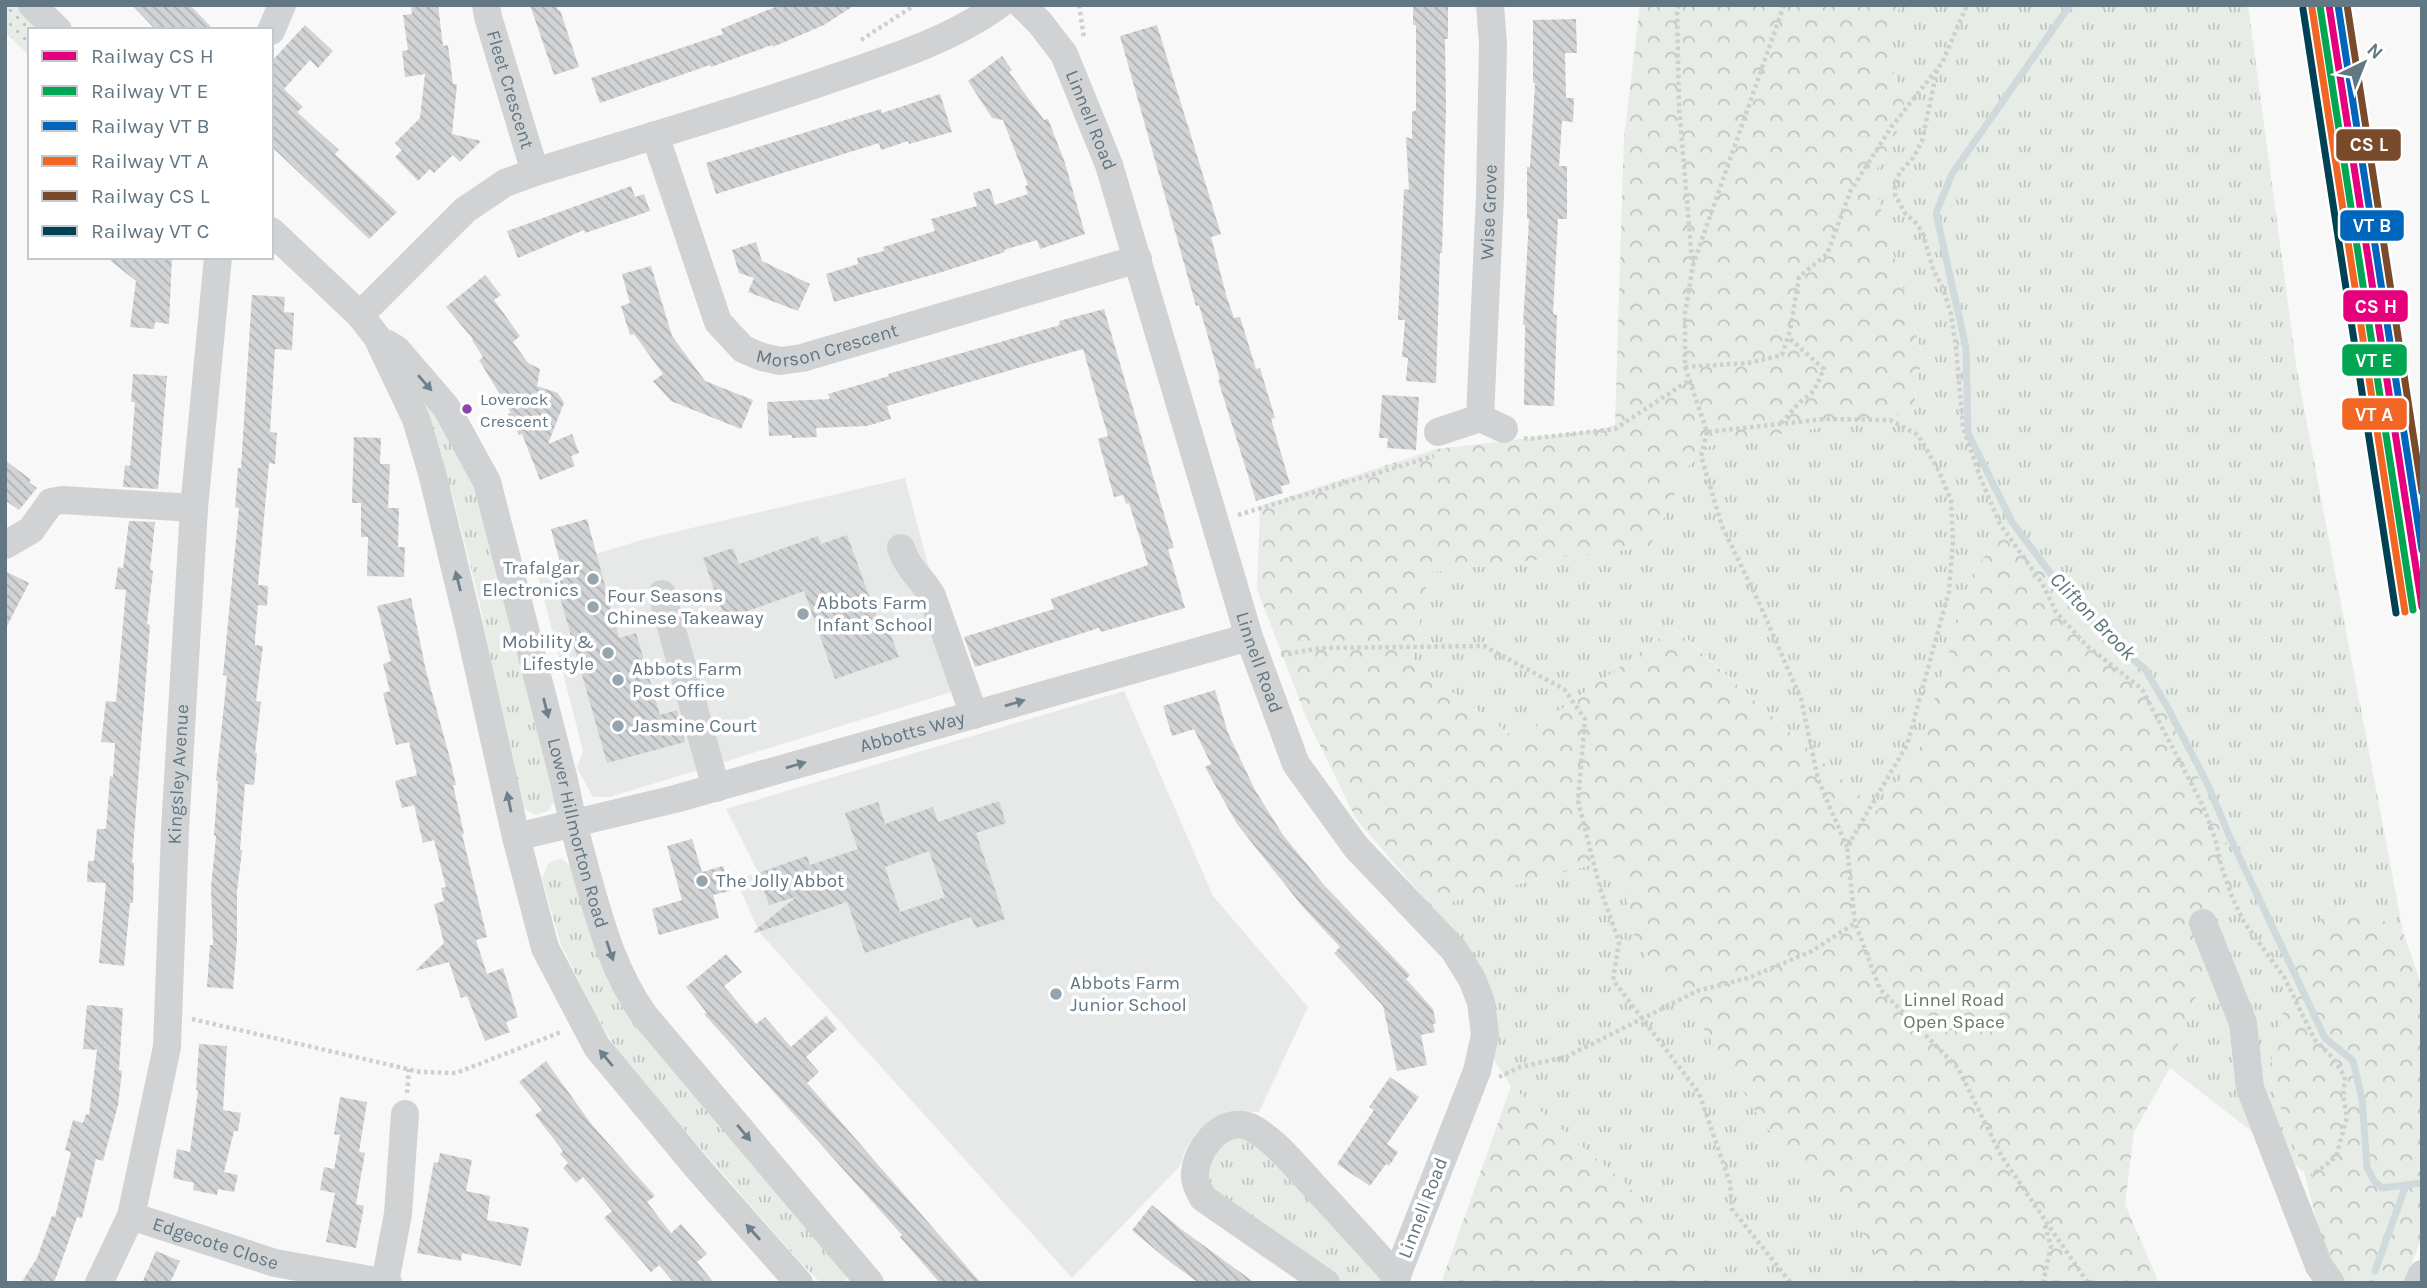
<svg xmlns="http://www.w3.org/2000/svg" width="2427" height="1288" font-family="Karla,sans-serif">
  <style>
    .built { fill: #e7e9e9 }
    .grass { fill: url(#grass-tufts) }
    .forest { fill: url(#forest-crowns) }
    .park { fill: url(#park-dots) }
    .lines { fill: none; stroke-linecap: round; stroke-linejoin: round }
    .stream { stroke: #d0d9dc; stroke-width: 7 }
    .building { fill: url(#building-back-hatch); fill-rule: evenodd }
    .path { stroke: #cecfd0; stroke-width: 4.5; stroke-dasharray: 3.5 3.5; stroke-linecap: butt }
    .minor { stroke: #d1d2d3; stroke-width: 28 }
    .rail-1-casing { stroke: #fff; stroke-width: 12 }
    .rail-2-casing { stroke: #fff; stroke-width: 12 }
    .rail-3-casing { stroke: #fff; stroke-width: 12 }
    .rail-4-casing { stroke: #fff; stroke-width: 12 }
    .rail-5-casing { stroke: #fff; stroke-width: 12 }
    .rail-6-casing { stroke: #fff; stroke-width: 12 }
    .rail-1 { stroke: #e5007d; stroke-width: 7 }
    .rail-2 { stroke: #00a651; stroke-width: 7 }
    .rail-3 { stroke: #0065bd; stroke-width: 7 }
    .rail-4 { stroke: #f26522; stroke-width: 7 }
    .rail-5 { stroke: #7a4b2a; stroke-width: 7 }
    .rail-6 { stroke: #004153; stroke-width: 7 }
    .oneway { fill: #6d808c }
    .bus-dot { fill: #8e44ad; stroke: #fff; stroke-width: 2.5 }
    .poi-dot { fill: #96a4ad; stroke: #fff; stroke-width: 2.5 }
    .labels { text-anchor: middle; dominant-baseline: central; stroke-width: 7; stroke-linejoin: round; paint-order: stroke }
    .bus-label { font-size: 17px; fill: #627784; stroke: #fff; text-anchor: start }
    .street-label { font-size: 19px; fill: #627784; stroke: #fff }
    .poi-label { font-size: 19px; fill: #627784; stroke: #fff; text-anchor: start }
    .park-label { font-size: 19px; fill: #677b62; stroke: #fff }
    .water-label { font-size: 21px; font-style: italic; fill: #5d767e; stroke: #fff }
    .line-badge { stroke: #fff; stroke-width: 2.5 }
    .badge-label { font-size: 19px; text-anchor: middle; font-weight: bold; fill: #fff }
  </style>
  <defs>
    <pattern id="grass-tufts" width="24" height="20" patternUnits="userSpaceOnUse" patternTransform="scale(1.75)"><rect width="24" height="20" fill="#e8ece6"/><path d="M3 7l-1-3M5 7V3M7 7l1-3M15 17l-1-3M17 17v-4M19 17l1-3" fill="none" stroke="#bfc4c0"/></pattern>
    <pattern id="forest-crowns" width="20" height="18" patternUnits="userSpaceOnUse" patternTransform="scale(1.75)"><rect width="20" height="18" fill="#e8ece6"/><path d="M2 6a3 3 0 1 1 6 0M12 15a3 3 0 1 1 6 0" fill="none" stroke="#bfc4c0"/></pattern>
    <pattern id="park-dots" width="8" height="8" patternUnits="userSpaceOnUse" patternTransform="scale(1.75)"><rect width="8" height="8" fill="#e8ece6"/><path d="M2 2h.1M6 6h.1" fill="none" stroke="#bfc4c0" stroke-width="1.8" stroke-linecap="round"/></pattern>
    <pattern id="building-back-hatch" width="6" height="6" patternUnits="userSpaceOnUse" patternTransform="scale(1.75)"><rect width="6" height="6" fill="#d2d3d4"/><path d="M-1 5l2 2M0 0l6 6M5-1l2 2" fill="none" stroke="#aeb0b2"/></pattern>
  </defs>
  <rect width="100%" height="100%" fill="#f8f8f8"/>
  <g class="built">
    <path d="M905,478L961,689L610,797H593L577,768L583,751L537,572L645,539Z"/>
    <path d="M1124,691L1213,896L1308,1007L1259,1112L1233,1113L1215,1119L1197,1132L1186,1148L1180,1166L1072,1278L759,932L736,880L758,872L726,809Z"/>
  </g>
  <g class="grass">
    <path d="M1900,5H2248L2297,371L2403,932L2372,914L2268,1074L2304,1172L2170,1068L2216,940L2145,669L2070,599L2013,523L1974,570L1917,756L1877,811L1675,628L1518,740L1412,663L1429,572L1650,547L1697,448L1913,412L1922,355L1872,178L1907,113L1886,48Z"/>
    <path d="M398,362L455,441L482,505L556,799L548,811L535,815L522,807L505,735L480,604L453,496L428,419Z"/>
    <path d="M1617,858L1635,939L1659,979L1692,1010L1765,1126L1848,1210L1895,1283H1716L1625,1183L1511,1086L1491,1055L1432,907Z"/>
    <path d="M562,859L571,867L590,930L849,1271L845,1283H821L799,1261L621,1057L596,1015L561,945L542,879L548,864L554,860Z"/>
    <path d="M1246,1136L1382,1271V1283H1345L1210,1192L1203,1170L1221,1138Z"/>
  </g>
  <g class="forest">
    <path d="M1640,5H1900L1886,48L1907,113L1872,178L1922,355L1913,412L1697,448L1650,547L1429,572L1412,663L1518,740L1674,628L1877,811L1917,756L1974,570L2012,522L2070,599L2145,669L2227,837L2216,940L2170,1068L2134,1132L2125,1204L2159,1283H1895L1848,1210L1765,1126L1692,1010L1659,979L1635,939L1617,858L1432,907L1356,819L1306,717L1257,589L1260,506L1436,449L1597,430L1615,425L1624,136Z"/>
    <path d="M2326,909L2372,914L2403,932L2422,986V1236L2404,1283H2323L2328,1264L2304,1172L2268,1074L2293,971Z"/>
    <path d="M1511,1086L1625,1183L1716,1283H1441Z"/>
  </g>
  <path class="park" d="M5,5H16L42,30H30V56L5,32Z"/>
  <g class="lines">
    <g class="stream">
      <path d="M2070,5L1952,174L1936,213L1966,348L1968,433L2012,522L2026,541L2070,599L2104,635L2145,669L2169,710L2208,785L2228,833L2325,1038L2353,1061L2362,1099L2367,1167L2374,1181L2382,1188L2422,1183"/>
      <path d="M2375,1271L2406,1185"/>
    </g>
  </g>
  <g class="building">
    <path d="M132,5H190L214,30H156Z"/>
    <path d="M411,5H438L443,46L448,45L453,84H457L452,134L481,141L460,162L453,155L434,173L430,169L418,181L395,157L402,150L395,143L420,118L425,74L405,77L402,51L408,50L403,15L412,14Z"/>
    <path d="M530,5H556L558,11L560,10L579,67L554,75Z"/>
    <path d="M780,5H855L824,25L773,47L772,45L711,67L710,65L600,103L591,78L723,34L721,29Z"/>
    <path d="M1413,5H1448V39H1445L1446,106L1442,253H1440L1436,383L1406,381L1408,358L1402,357L1405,320H1398L1404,189L1409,190L1406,137L1412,139V112L1416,110V25H1413Z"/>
    <path d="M1576,19L1577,53H1565L1566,98H1574L1573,122L1562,121L1559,166H1567V219H1558L1553,314L1557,315L1554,406L1524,405L1525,325H1523L1529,219H1527V167H1530L1535,83H1533V20Z"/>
    <path d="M305,25L333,51L318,68L310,60L284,89L303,107L297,112L339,150L335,154L397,212L369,239L271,146V62Z"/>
    <path d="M1157,25L1221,234L1211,237L1227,298L1234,318L1240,317L1256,369L1260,368L1275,418L1271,419L1290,484L1281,486L1283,493L1256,501L1223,396L1218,380H1220L1199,305L1196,306L1120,36Z"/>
    <path d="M1002,56L1012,70L1009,72L1044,120L1048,119L1065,163L1085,234L1040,249L1037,240L1004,250L1005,252L939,273L834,302L826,274L858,264L857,258L884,251L883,247L935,231L931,219L977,206L973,193L990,188L995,205L1028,194L1025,186L1028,185L1003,120L992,118L968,81Z"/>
    <path d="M940,94L952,132L909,144L908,141L881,150L879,143L716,194L706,163L881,109L882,113Z"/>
    <path d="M631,186L635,197L644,194L650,211L585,233L584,230L518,258L507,231Z"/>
    <path d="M756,242L762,261L810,284L798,311L748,292L754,278L739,273L732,250Z"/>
    <path d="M106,257H172L169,324L155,322L154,329L130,327L136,281Z"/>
    <path d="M651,266L672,336L705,381L753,400L741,429L671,401L653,381L663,374L634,334L630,335L621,306L630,303L622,274Z"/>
    <path d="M485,275L501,295L494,300L520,336L513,342L528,363L540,369L537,386L558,393L564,403L548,444L572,434L579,453L571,456L575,466L540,480L522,434L519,435L508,414L511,413L479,360L483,357L472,340L473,339L446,307Z"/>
    <path d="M252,295L285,297L284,312L294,313L292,350L275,349L270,432L277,433L275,464L269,463L258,585L268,586L267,606L258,605L255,639V645L263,646L256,701L261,702L255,753H257L254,785L245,784L240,850L242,851L237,891V941L233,989L207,987L210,945H213L211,888L216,836L214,835L218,781H216L227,676L223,675L239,508L235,507L238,468H241Z"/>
    <path d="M1104,309L1174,548L1168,549L1185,608L1101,632L1099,628L975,667L964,637L1054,609L1051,599L1148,565L1129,503L1126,504L1123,495L1114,497L1098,439L1108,436L1083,349L887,406L891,419L867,426L816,428L817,437L792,438V435L769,436L767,402L830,399L828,394L889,376L888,374L1060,325L1059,321Z"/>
    <path d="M133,374L167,376L158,489L123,487L125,465L130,466L135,402H131Z"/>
    <path d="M1382,395L1419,397L1416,450L1387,448L1388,438H1379Z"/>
    <path d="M354,437L381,438L380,464H390L388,508H399L398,547H405L404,577L367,576L368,537H361V503H352Z"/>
    <path d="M5,460L31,480L29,482L37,488L19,510L5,500Z"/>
    <path d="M587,519L619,638L636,633L660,715L677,710L685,742L607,763L554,576L563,573L551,529Z"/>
    <path d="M129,521L155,522L150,570L153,571L147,624L150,625L132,863H134L133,903H130L124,966L99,963L106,883L87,882L88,861H94L97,829H106L110,776L113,777L115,743L101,742L106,701L116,702L126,590L115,589L118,567L123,568Z"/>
    <path d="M847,535L880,626L887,624L899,657L835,679L804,591L725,619L703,558L733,548L739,564L818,536L821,544Z"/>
    <path d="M5,571L29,583L5,630Z"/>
    <path d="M411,598L426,671L449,755L456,785H453L464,834H462L487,937L476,940L487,974L503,968L518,1017L506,1022L510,1032L485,1041L467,996L461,998L449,962L415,971L444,943L434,904L444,901L441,888L446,887L434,840L423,843L414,805L402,808L395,781L417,775L409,742L396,745L383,693L390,691L383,664L391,661L377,606Z"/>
    <path d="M1215,690L1228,733L1255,790L1283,835L1324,885L1410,975L1406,979L1433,1009L1436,1023L1433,1024L1435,1032L1421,1035L1427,1065L1397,1071L1383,1006L1334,953L1340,947L1302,906L1237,824L1205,767L1211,764L1194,729L1172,736L1163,706Z"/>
    <path d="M999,801L1006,823L976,833L1005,919L976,928L971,917L865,953L847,902L755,933L754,931L796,897L769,905L758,873L807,856L810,865L858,849L845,813L878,802L885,824L933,807L938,822ZM929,851L945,897L900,912L885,867Z"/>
    <path d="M692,839L702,872L723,866L730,891L713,895L719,918L659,935L652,909L682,900L667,846Z"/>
    <path d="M726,954L742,972L724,986L756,1024L765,1017L791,1047L826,1016L837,1029L806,1057L819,1072L807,1083L981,1283H940L900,1237L902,1235L704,1014L707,1013L686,987Z"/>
    <path d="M87,1005L123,1008L119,1070L122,1071L118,1105L103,1161L96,1159L82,1218L77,1217L54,1283H21L37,1258L52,1216L55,1217L71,1152L65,1150L73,1120L83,1123L86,1114L89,1115L97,1050L83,1049Z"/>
    <path d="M199,1044L227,1046L223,1110L241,1113L238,1131H234L224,1172L238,1175L234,1192L218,1189L217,1195L193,1190L194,1183L173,1178L177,1149L190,1152L198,1090H196Z"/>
    <path d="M546,1061L592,1125L655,1196L647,1202L671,1233L681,1224L707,1254L697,1262L714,1283H674L659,1265L651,1272L604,1218L612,1211L583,1177L576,1183L563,1168L568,1163L560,1154L563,1151L535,1115L542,1110L519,1082Z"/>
    <path d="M1390,1077L1419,1097L1387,1144L1398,1152L1389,1166L1386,1164L1370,1186L1337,1164L1374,1110L1369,1107Z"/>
    <path d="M340,1097L367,1102L359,1152L365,1153L356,1204L364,1206L356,1248L326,1242L335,1193L320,1190L324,1167L334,1169L340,1135L334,1134Z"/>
    <path d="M440,1153L472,1160L466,1191L490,1196L487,1220L529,1228L521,1266L462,1253L461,1261L417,1253L434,1162L438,1163Z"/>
    <path d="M1152,1205L1181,1229L1255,1283H1199L1170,1262L1132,1230Z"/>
    <path d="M156,1251L180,1261L170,1283H142Z"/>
  </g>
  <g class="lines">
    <g class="path">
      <path d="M1079,5L1084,38"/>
      <path d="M1679,5L1677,10L1679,106L1692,261"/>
      <path d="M1784,5L1693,265L1685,313V367L1707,432L1825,419L1890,420L1918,435L1939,471L1951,501L1953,542L1949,591L1907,745L1847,847L1855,923L1880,989L1958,1068L2002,1157L2088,1283"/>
      <path d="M861,40L915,5"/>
      <path d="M1937,70L1922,141L1913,158L1900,172L1895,183V195L1905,213L1917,224L1923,234L1933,269L1943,288L1951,314L1956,347L1963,427L1980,477L2000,524L2042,583L2056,612L2086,645L2142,689L2203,806L2215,838L2221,865L2232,897L2244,922L2284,977L2315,1040L2333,1058L2345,1077L2343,1096L2347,1117L2336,1157L2311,1176"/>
      <path d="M1685,367L1748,363L1782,355L1790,331L1799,277L1827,254L1851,190L1892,126L1942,63L1967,5"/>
      <path d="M1781,423L1799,403L1814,391L1824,369L1788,337"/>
      <path d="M1707,432L1701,456L1722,526L1761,607L1801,699L1818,779L1847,847"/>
      <path d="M1524,438L1528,439L1615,429L1691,379"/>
      <path d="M1238,515L1434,456"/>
      <path d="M1281,655L1321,648L1484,646L1564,689L1585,719L1578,801L1600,888L1619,942L1613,980L1699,1093L1730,1183L1732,1209L1791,1283"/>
      <path d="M192,1019L420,1072L456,1073L561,1032"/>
      <path d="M1499,1077L1520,1067L1566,1057L1697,991L1748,978L1812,951L1855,923"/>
      <path d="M407,1093L409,1069"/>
      <path d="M2043,1283L2051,1246L2044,1222"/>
    </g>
    <g class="minor">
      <path d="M32,5L58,30"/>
      <path id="s1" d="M486,5L488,17L535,172"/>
      <path id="s2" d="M1022,5L1040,23L1064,54L1109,165L1249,637L1296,764L1356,847L1454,950L1472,979L1481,1002L1485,1035L1477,1071L1394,1283"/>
      <path d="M271,31L282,5"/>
      <path id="s3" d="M655,135L718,322L743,349L762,357L780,361L802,358L1138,259"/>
      <path d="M271,231L360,315L377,337L416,419L432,473L469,626L516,837L545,948L597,1047L701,1172L799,1283"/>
      <path d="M360,315L465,210L505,183L535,172C635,141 736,112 834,78C892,58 949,41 999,5"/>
      <path id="s4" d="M388,344L396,349L446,407L487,482L564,780C571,816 580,851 590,886C603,932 616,975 644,1015L870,1283"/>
      <path id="s5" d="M1480,418L1490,195L1493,44L1490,5"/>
      <path d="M1438,432L1480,418L1504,429"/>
      <path d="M5,545L31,530L51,502L62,500L194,508"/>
      <path d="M901,548C907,568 922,578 932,596L974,715"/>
      <path d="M662,594L716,788"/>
      <path id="s6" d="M516,837L675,799L1249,637"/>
      <path d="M2203,923L2243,1023L2250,1088L2319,1266L2331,1283"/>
      <path id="s7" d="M131,1216L275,1263L388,1283"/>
      <path d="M385,1282L398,1214L405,1114"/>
      <path id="s8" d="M99,1283L131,1216L167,1047L175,830L194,508L218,257"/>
      <path d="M1326,1283L1203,1198C1200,1192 1195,1184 1195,1178C1193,1152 1221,1115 1250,1127C1272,1137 1296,1167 1313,1185C1341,1215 1369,1246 1397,1277"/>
      <path d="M2418,1283L2422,1274"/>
    </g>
    <g class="rail-1-casing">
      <path id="rail-1" d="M2329,5L2422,607"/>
    </g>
    <g class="rail-2-casing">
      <path id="rail-2" d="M2320,6L2413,610"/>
    </g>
    <g class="rail-3-casing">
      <path id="rail-3" d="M2338,5L2422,550"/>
    </g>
    <g class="rail-4-casing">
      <path id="rail-4" d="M2312,8L2405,612"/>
    </g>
    <g class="rail-5-casing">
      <path id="rail-5" d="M2347,5L2422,492"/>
    </g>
    <g class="rail-6-casing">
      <path id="rail-6" d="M2303,9L2396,613"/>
    </g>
    <use href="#rail-1" class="rail-1"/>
    <use href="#rail-2" class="rail-2"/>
    <use href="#rail-3" class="rail-3"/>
    <use href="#rail-4" class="rail-4"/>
    <use href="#rail-5" class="rail-5"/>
    <use href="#rail-6" class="rail-6"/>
  </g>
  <defs><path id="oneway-solid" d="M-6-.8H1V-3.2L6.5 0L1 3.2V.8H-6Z" transform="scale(1.75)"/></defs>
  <g class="oneway">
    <use href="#oneway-solid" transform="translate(425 383) rotate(49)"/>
    <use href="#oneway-solid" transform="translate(458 581) rotate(-104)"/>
    <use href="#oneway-solid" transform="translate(1015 703) rotate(-16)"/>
    <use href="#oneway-solid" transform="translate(546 708) rotate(76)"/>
    <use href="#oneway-solid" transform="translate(796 765) rotate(-16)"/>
    <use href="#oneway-solid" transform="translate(509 802) rotate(-102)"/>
    <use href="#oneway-solid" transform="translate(610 951) rotate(71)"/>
    <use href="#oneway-solid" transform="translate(606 1058) rotate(-130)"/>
    <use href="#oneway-solid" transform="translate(744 1133) rotate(50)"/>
    <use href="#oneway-solid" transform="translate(753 1232) rotate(-132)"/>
  </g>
  <circle class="bus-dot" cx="467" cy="409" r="6"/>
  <g class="poi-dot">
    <circle cx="593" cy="579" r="7"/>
    <circle cx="593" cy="607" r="7"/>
    <circle cx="803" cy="614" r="7"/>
    <circle cx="608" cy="653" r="7"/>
    <circle cx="618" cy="680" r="7"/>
    <circle cx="618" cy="726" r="7"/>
    <circle cx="702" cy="881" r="7"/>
    <circle cx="1056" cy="994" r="7"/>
  </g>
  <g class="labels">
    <g class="bus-label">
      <text x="480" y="399">Loverock<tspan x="480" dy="22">Crescent</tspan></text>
    </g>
    <g class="street-label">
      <text stroke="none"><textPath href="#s1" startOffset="88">Fleet Crescent</textPath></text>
      <text stroke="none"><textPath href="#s2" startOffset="136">Linnell Road</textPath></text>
      <text stroke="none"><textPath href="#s5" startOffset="206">Wise Grove</textPath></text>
      <text stroke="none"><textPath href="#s3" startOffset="322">Morson Crescent</textPath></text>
      <text stroke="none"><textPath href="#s2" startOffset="704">Linnell Road</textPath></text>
      <text stroke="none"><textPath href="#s6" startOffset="410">Abbotts Way</textPath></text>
      <text stroke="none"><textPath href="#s8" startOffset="520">Kingsley Avenue</textPath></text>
      <text stroke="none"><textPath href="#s4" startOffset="534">Lower Hillmorton Road</textPath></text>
      <text transform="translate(1423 1208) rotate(-69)">Linnell Road</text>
      <text stroke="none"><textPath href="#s7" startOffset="89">Edgecote Close</textPath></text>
    </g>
    <g class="poi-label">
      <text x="579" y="568" text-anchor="end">Trafalgar<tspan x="579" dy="22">Electronics</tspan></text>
      <text x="607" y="596">Four Seasons<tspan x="607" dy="22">Chinese Takeaway</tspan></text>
      <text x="817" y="603">Abbots Farm<tspan x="817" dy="22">Infant School</tspan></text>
      <text x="594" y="642" text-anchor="end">Mobility &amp;<tspan x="594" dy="22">Lifestyle</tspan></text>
      <text x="632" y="669">Abbots Farm<tspan x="632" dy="22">Post Office</tspan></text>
      <text x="632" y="726">Jasmine Court</text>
      <text x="716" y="881">The Jolly Abbot</text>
      <text x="1070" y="983">Abbots Farm<tspan x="1070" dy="22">Junior School</tspan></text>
    </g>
    <g class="park-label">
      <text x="1954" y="1000">Linnel Road<tspan x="1954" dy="22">Open Space</tspan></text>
    </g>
    <g class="water-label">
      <text transform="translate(2093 616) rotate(46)">Clifton Brook</text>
    </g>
  </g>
  <g class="line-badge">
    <rect x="2335" y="128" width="67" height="34" rx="7" fill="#7a4b2a"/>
    <rect x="2339" y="209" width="66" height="33" rx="7" fill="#0065bd"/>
    <rect x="2342" y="289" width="67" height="34" rx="7" fill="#e5007d"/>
    <rect x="2341" y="343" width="67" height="34" rx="7" fill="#00a651"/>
    <rect x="2341" y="397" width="67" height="34" rx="7" fill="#f26522"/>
  </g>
  <g class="badge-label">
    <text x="2369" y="151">CS L</text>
    <text x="2372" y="232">VT B</text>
    <text x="2376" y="313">CS H</text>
    <text x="2374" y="367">VT E</text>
    <text x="2374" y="421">VT A</text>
  </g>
  <rect width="2427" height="1288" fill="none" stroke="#627784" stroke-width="14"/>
  <rect x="28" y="28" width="245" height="231" fill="#ffffff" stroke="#c0c9ce" stroke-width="2"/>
  <rect x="42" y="51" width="35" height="10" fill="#e5007d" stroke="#c0c9ce" stroke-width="2"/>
  <text x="91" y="63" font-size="21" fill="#627784">Railway CS H</text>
  <rect x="42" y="86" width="35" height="10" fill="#00a651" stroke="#c0c9ce" stroke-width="2"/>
  <text x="91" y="98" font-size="21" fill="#627784">Railway VT E</text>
  <rect x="42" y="121" width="35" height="10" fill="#0065bd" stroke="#c0c9ce" stroke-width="2"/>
  <text x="91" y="133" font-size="21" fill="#627784">Railway VT B</text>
  <rect x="42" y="156" width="35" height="10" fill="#f26522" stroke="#c0c9ce" stroke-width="2"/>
  <text x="91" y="168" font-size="21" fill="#627784">Railway VT A</text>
  <rect x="42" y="191" width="35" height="10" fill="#7a4b2a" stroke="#c0c9ce" stroke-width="2"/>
  <text x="91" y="203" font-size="21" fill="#627784">Railway CS L</text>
  <rect x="42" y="226" width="35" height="10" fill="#004153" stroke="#c0c9ce" stroke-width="2"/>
  <text x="91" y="238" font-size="21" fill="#627784">Railway VT C</text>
  <g transform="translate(2364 63) rotate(43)" stroke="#ffffff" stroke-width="5" paint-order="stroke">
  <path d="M0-5L12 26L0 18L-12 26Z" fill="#627784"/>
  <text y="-10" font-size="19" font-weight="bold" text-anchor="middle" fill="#627784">N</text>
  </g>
</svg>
